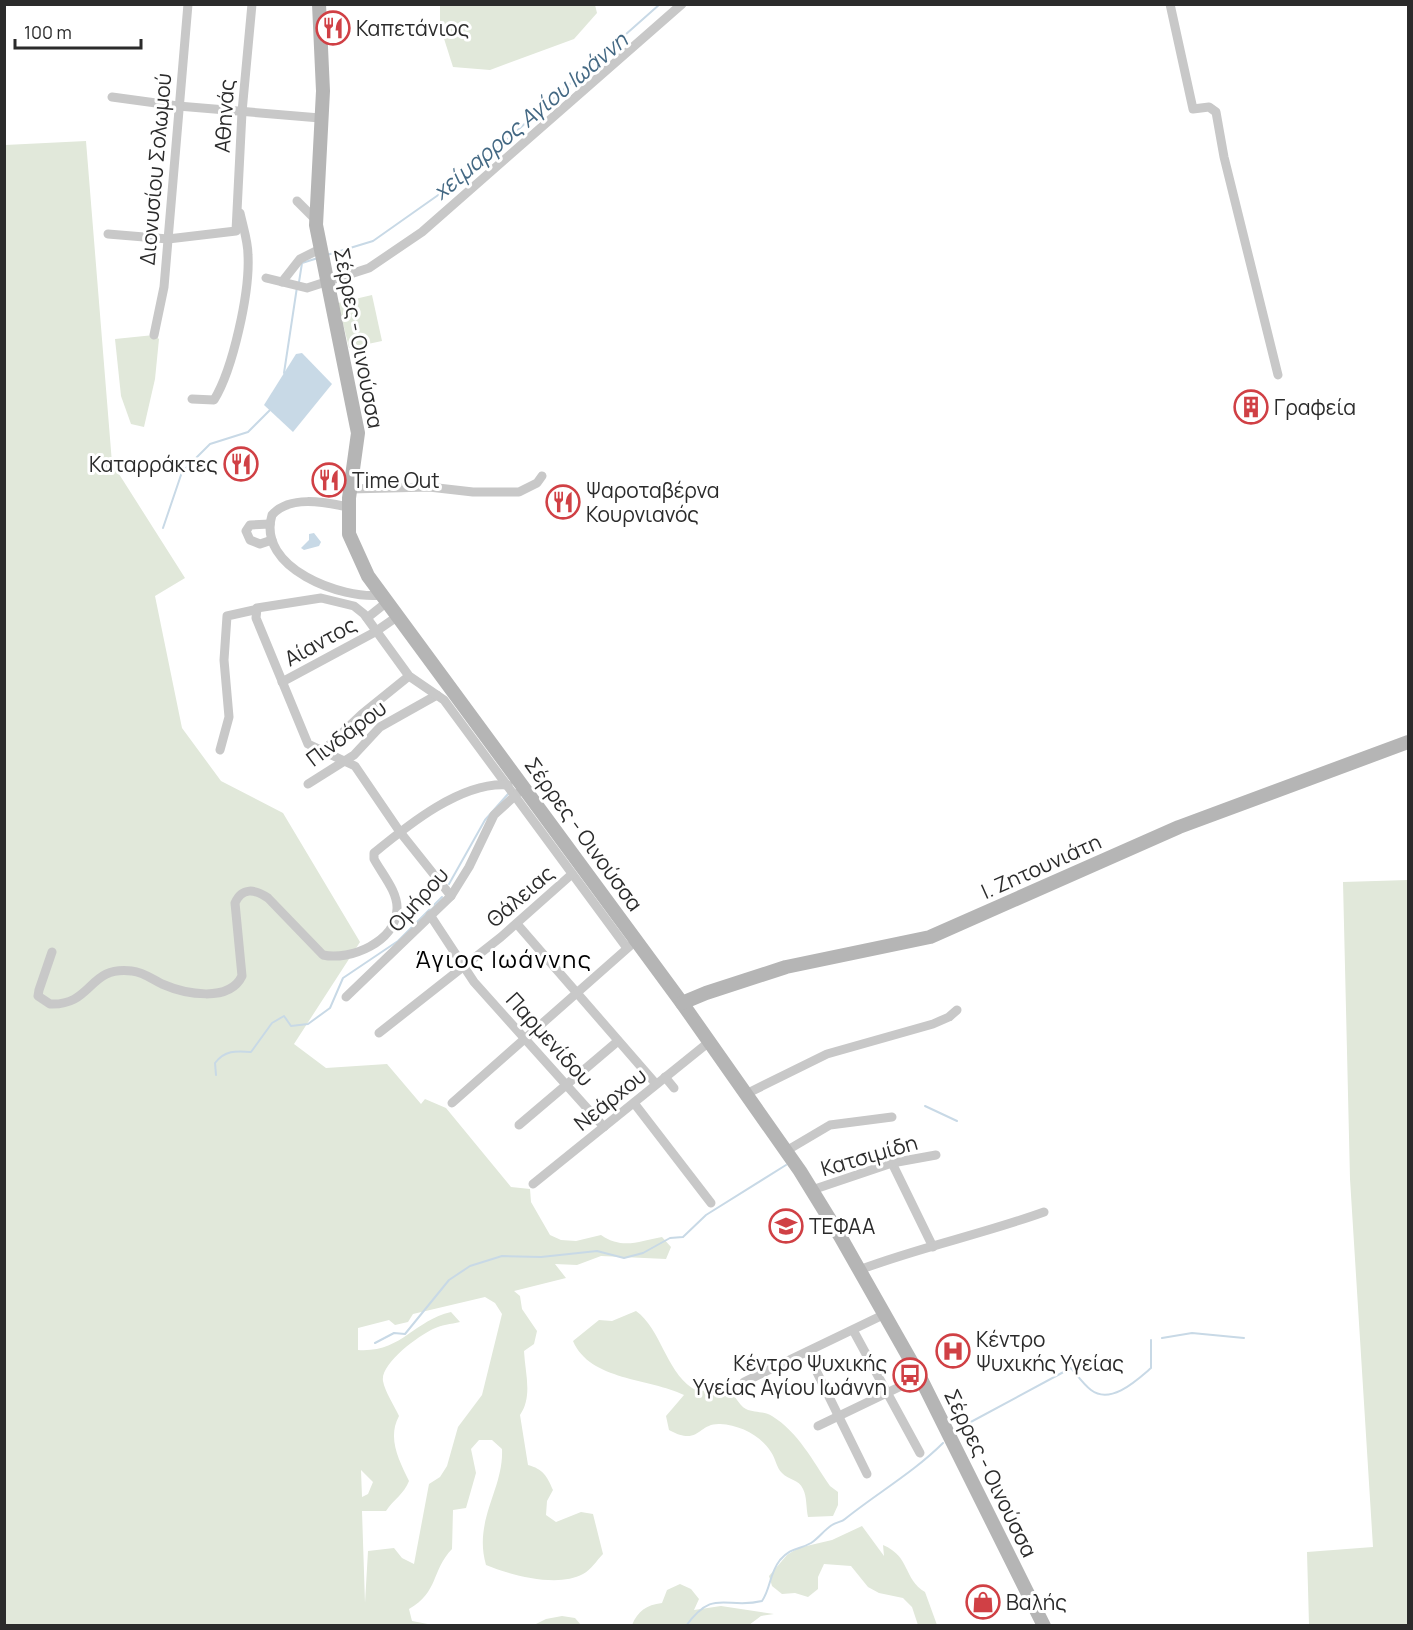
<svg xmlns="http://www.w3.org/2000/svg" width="1413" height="1630" font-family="Manrope,sans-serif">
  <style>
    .green { fill: #e1e8da; fill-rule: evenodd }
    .water { fill: #c8d9e6 }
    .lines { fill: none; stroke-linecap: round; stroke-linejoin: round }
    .stream { stroke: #c8d9e6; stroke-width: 2 }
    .street { stroke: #c8c8c8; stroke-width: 9 }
    .secondary { stroke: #b5b5b5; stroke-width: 14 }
    .labels { text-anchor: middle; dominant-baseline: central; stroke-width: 6; stroke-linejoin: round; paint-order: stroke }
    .poi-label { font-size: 21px; fill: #2b2b2b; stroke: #fff; text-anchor: start }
    .street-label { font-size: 21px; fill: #2b2b2b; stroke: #fff }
    .water-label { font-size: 22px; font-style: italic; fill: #436883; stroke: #fff }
    .quarter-label { font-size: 24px; letter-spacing: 1.5px; fill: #000; stroke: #fff }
  </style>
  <rect width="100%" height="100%" fill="#fff"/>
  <g class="green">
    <path d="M440,5H595L597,13L574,39L490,70L453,67L440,26Z"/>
    <path d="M86,141L112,463L185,578L155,596L182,728L221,781L283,813L360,942L294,1044L326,1068L387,1064L421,1104L425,1099L446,1108L511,1187L530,1189L531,1202L550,1235L561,1240L576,1241L601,1235C623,1250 639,1241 662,1237L671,1247L666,1259L601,1256L577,1265L555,1264L566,1278L514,1291L520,1296L522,1309L537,1331L534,1344L524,1351C525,1373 533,1396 520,1415L528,1465C543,1469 547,1476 553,1490L547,1501L546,1515L556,1522L581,1512L593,1514L603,1554C597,1560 591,1570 583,1574C558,1588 510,1575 486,1565C473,1520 504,1489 502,1449L492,1440H479L471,1449L476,1473L466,1508L453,1510L452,1549C431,1571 439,1592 409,1609L412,1621L433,1625L5,1626V145ZM485,1297L495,1303L502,1314L482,1395L458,1427L447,1466L440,1477L429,1484L414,1564L402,1558L394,1548L368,1551L365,1603L362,1511H386C394,1499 404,1494 409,1481C399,1460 387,1438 399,1416C394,1405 385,1392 383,1381C380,1364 418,1336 433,1329C441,1325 451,1324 460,1322L451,1312C413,1321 401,1353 358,1350V1328L389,1320L395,1325L408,1322L413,1314ZM361,1470L373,1482L368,1494L362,1497Z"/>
    <path d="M372,295L382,341L349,348L338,303Z"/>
    <path d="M154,335L159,339L155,379L144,427L131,424L121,396L115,339Z"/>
    <path d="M1408,880V1625H1309L1307,1552L1373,1547L1350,1179L1343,882Z"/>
    <path d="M636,1311C661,1329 665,1369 692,1388C704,1396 715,1384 727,1390C735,1393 738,1405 746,1409C754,1413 765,1411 772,1416C798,1432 813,1461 830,1486L838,1492V1505L833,1516L808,1517C806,1509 807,1496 803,1489C799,1479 788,1480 782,1473C776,1467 776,1459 771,1452C760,1435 740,1425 720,1424C697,1423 700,1447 669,1430L666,1416L684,1395C650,1378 590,1381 573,1341L599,1320L612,1321Z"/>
    <path d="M862,1526L884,1556L883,1545C911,1557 903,1579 925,1592L937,1625H918L912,1607L903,1598L879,1593L868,1587L851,1566L824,1564L818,1577V1589L808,1597L795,1593L782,1594L772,1586L769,1576L787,1555L798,1548L832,1540Z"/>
    <path d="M680,1584L691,1589L699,1599L694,1610L721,1606L774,1614L761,1616L749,1625H632C638,1611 646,1605 662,1603L667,1590Z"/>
    <path d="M562,1616L575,1618L581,1625H534L546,1619Z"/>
  </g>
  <g class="water">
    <path d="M302,353L332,384L293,432L264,405L296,354Z"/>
    <path d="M314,533L321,542L319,546L304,550L301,548L309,540V534Z"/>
  </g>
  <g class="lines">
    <g class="stream">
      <path d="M327,255L373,241L468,174L660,4"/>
      <path d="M299,282L302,263L318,258"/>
      <path d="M284,373L297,287"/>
      <path d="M163,528L182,472L210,444L248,432L270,410"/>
      <path d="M449,884L485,820L508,794"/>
      <path d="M216,1075L215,1063C225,1050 236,1051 251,1052L272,1023L284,1016L291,1026L308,1024L330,1008L343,978L398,941L442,897"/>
      <path d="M925,1106L957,1121"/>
      <path d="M1162,1338L1192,1333L1244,1338"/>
      <path d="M375,1343L394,1333L405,1334L449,1280L470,1266L502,1256L541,1257L597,1251L624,1258L643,1253L670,1238L683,1237L706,1215L786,1165"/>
      <path d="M954,1431L1071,1368C1077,1375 1084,1385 1091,1390C1111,1405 1137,1380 1151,1368V1340"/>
      <path d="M686,1626C714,1587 726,1610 762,1601C771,1588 769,1574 780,1560C791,1547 799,1550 811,1543C819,1538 824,1530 832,1525C836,1522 842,1522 845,1519C876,1494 914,1472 943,1443"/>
    </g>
    <g class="street">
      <path d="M1170,4L1193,109L1209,107L1216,112L1224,157L1278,375"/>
      <path d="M112,97L178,106L320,118"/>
      <path d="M297,201L316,220"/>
      <path d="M108,234L168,239L236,231L242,112L252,4"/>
      <path d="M266,278L307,288L369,268L422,232L682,4"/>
      <path d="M282,282L300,259L320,249"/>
      <path d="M154,335L164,287L188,4"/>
      <path d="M192,399L214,400C233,369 250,292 248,255C248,241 243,227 240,213"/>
      <path d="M350,489L429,487L473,492H519L537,483L542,476"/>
      <path d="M348,507C324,502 289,495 272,515C256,568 342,600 382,595"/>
      <path d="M270,524L250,525L246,531L250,540L260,544L272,540"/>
      <path d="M367,618L387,602"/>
      <path d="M282,682L375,632L398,616"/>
      <path d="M220,750L229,717L224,660L227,616L254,610"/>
      <path d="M324,750L362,714L409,676"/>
      <path d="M308,784L354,755L380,727L437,695"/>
      <path d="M451,896L400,832L355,766L308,744L256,618L257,608L321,598L354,606L364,614L409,676L444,700L627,948"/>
      <path d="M430,915L474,982L604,1127"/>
      <path d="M517,924L656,1084"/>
      <path d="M52,952L39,990L38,996L50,1004C93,1006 88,965 132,971C143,972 152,979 162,984C185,994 229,1003 242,976L235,903C242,887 255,889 268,898L323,955C350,961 396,942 397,909C398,892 382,874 374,859V853C408,825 462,781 508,785"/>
      <path d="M346,997L451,896L469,867L494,815L518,793"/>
      <path d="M379,1033L501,937L572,874"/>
      <path d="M665,1077L674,1088"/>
      <path d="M746,1094L827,1054L933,1024L949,1017L957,1010"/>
      <path d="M452,1103L630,946"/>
      <path d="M634,1103L711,1203"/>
      <path d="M519,1125L618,1041"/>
      <path d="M786,1151L830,1125L892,1117"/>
      <path d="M892,1163L933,1247"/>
      <path d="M533,1184L709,1042"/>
      <path d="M812,1190L892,1163L936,1155"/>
      <path d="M859,1270C920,1247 983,1234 1044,1212"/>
      <path d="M853,1330L920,1453"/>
      <path d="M807,1352L867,1474"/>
      <path d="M744,1382L885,1314"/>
      <path d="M818,1426L920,1377"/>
    </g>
    <g class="secondary">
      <path d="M319,4L323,91L316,225L358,433L349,498V534L368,576L682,1003L800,1171L840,1236L920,1377L1044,1626"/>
      <path d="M682,1003L706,993L786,967L930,937L1179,827L1408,742"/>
    </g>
  </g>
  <defs>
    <g id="restaurant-ring" transform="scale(1.725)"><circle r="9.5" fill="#fff" stroke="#d04045" stroke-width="1.5"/><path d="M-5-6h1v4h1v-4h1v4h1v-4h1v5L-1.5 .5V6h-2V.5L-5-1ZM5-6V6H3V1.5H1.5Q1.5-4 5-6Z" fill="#d04045"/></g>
    <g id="building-ring" transform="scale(1.725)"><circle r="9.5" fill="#fff" stroke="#d04045" stroke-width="1.5"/><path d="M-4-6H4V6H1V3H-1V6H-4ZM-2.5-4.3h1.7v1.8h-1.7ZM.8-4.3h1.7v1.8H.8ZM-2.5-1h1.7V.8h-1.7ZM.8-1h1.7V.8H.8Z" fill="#d04045"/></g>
    <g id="university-ring" transform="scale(1.725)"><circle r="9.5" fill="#fff" stroke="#d04045" stroke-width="1.5"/><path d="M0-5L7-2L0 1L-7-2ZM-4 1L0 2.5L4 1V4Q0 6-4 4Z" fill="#d04045"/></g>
    <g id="hospital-ring" transform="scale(1.725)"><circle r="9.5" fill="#fff" stroke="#d04045" stroke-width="1.5"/><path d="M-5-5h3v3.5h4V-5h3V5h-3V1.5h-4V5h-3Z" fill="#d04045"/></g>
    <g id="bus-ring" transform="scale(1.725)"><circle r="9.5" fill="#fff" stroke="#d04045" stroke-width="1.5"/><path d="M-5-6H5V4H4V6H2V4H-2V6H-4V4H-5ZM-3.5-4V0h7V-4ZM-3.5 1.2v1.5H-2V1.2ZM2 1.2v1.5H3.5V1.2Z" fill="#d04045"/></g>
    <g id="shop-ring" transform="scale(1.725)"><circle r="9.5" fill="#fff" stroke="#d04045" stroke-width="1.5"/><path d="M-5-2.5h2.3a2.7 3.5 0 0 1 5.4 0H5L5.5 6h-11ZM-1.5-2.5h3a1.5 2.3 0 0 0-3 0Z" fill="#d04045"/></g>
  </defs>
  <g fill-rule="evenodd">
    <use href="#restaurant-ring" x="333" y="28"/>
    <use href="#building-ring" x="1251" y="407"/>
    <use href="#restaurant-ring" x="241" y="464"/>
    <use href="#restaurant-ring" x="329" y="480"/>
    <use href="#restaurant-ring" x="563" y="502"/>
    <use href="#university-ring" x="786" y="1226"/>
    <use href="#hospital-ring" x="953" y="1351"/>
    <use href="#bus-ring" x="910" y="1375"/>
    <use href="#shop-ring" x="983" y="1602"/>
  </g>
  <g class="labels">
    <g class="poi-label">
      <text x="356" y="28">Καπετάνιος</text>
      <text x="1274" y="407">Γραφεία</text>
      <text x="218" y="464" text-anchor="end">Καταρράκτες</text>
      <text x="352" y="480">Time Out</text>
      <text x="586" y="490">Ψαροταβέρνα<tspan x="586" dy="24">Κουρνιανός</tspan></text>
      <text x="809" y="1226">ΤΕΦΑΑ</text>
      <text x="976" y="1339">Κέντρο<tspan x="976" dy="24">Ψυχικής Υγείας</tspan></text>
      <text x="887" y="1363" text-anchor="end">Κέντρο Ψυχικής<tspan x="887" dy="24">Υγείας Αγίου Ιωάννη</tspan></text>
      <text x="1006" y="1602">Βαλής</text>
    </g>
    <g class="street-label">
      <text transform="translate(224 116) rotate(-86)">Αθηνάς</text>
      <text transform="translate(155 169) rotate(-85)">Διονυσίου Σολωμού</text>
      <text transform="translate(359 338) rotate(79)">Σέρρες - Οινούσσα</text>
      <text transform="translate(320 641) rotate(-29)">Αίαντος</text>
      <text transform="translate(346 733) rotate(-37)">Πινδάρου</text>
      <text transform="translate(584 834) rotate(54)">Σέρρες - Οινούσσα</text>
      <text transform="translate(1041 866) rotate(-24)">Ι. Ζητουνιάτη</text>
      <text transform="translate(520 896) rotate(-41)">Θάλειας</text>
      <text transform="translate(418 899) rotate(-48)">Ομήρου</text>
      <text transform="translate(550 1039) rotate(48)">Παρμενίδου</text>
      <text transform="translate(610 1099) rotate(-39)">Νεάρχου</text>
      <text transform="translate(869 1155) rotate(-16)">Κατσιμίδη</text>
      <text transform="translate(991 1473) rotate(64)">Σέρρες - Οινούσσα</text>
    </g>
    <g class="water-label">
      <text transform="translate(530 116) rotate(-40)">χείμαρρος Αγίου Ιωάννη</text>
    </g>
    <g class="quarter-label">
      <text x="504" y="958">Άγιος Ιωάννης</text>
    </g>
  </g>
  <rect width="1413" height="1630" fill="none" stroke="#2b2b2b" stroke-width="12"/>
  <path d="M15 39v9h126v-9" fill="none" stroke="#2b2b2b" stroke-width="3"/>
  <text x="24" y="39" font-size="18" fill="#2b2b2b" stroke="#ffffff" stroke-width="4.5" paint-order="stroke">100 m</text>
</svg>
